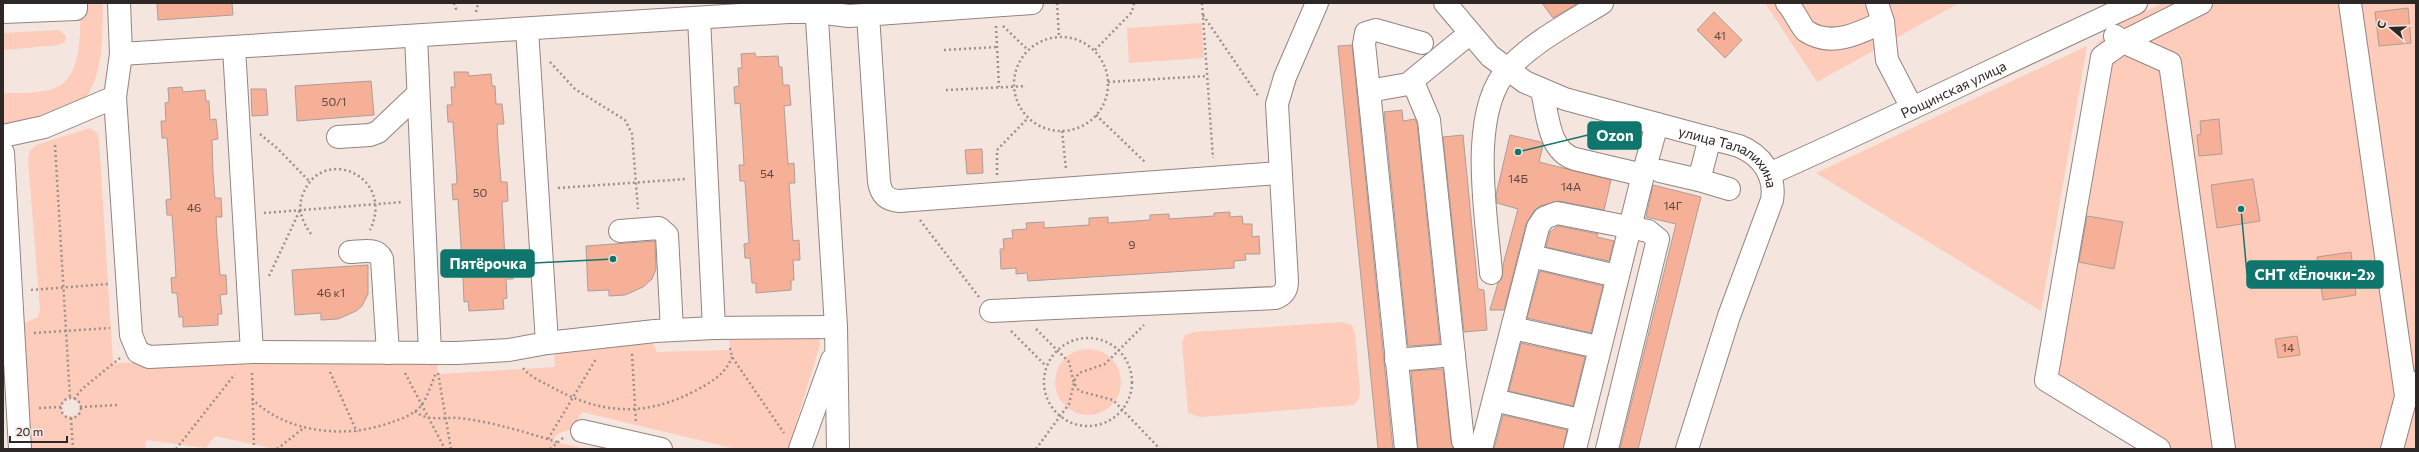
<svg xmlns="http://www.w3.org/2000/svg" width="2419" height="452" font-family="Commissioner,sans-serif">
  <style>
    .green { fill: #feccbb; fill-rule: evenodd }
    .building { fill: #f6b098; stroke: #ad9d98 }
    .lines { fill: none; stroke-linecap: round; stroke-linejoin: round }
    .minor-casing { stroke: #93847f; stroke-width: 24 }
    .path { stroke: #9c908c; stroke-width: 2.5; stroke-dasharray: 2 3; stroke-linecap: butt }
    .minor { stroke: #fff; stroke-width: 22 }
    .labels { text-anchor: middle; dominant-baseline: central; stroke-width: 3; stroke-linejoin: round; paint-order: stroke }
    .number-label { font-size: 12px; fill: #5f4942 }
    .street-label { font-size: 14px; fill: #2d2725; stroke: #f5e5df }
    .leader { fill: none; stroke: #0f766e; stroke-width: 1.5 }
    .callout-dot { fill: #0f766e; stroke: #f5e5df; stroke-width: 1.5 }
    .callout { fill: #0f766e; stroke: #0f766e; stroke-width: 1.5 }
    .callout-label { font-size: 15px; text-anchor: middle; font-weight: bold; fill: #fff }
  </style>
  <rect width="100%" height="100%" fill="#f5e5df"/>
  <g class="green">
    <path d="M80,3H103C102,41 106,97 63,115C47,122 21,124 3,128V93C20,93 39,94 55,88C84,77 80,27 80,3Z"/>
    <path d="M1765,3H1959L1817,82Z"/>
    <path d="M2163,3H2416V449H2142L2039,370L2094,47L2114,26Z"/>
    <path d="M1202,23L1204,58L1129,63L1127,28Z"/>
    <path d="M59,30L66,36L65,42L59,45L3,50V33Z"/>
    <path d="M2087,46L2041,311L1816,173Z"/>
    <path d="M90,128L97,133L99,139L113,363L199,361H440L437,369L439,374L555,367L554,348L652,342L657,352L730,350L729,337H819L820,345L788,449H736L582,412L572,429L557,434L553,441L585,449H275L215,436L206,448L146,440L145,449H27L23,324L38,317L40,310L28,160L30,151L36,145ZM71,398L79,403L80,409L77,415L68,417L63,414L61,407L65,400Z"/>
    <path d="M1342,322L1352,325L1355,333L1360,392L1358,400L1354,405L1200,417L1188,413L1182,343L1185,335L1194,332Z"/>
    <circle cx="1088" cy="382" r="33"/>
  </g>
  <g class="building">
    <path d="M157,3H232L233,15L158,20Z"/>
    <path d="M1542,3H1578L1553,18Z"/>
    <path d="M2408,8L2411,43L2379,46L2375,12Z"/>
    <path d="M1714,12L1742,40L1725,58L1697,30Z"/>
    <path d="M1352,45L1384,361L1393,449H1378L1338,46Z"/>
    <path d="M755,53L756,57L778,56L779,67H782L783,85H789L791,105L784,106L788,164L794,163L795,183H789L793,241L799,240L800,260H793L794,280H791V290L756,293V283H752L750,258H745L744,244L749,243L745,181H740L739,165H744L743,147L740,103L735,104L734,87L739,86L738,68H742L741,54Z"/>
    <path d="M454,72H468L469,76L491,74L492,86H495L496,104H502L504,124H497L498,143L501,182H507L508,201L502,202L505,259H511L513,279H506L507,298L503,299L504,309L469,311L468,301L464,302L463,277H458L457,262H462L458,199L453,200L452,184H457L456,165L453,122H448L447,105H452L451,87H455Z"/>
    <path d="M371,81L374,115L297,121L295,86Z"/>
    <path d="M182,87L183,92L205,90L206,101H209L210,120L216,119L218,139L212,140L213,173L215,198H221L222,217H216L217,236L220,275H226L227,294L220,295L222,314H218V325L183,327V317H179L177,293H172L171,278L176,277L175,259L172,215H167L166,200L171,199L170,181L167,138H162L161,121H166L165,103L169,102L168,88Z"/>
    <path d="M251,89H266L268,115L252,116Z"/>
    <path d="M1402,110L1403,121L1415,119L1417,123L1440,344L1408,346L1384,112Z"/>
    <path d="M2219,119L2222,154L2199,156L2197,135L2201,134L2200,121Z"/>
    <path d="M1463,135L1478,289L1484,290L1487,330L1464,332L1443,137Z"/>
    <path d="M1510,135L1541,142L1543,145L1539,162L1611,180L1604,210L1559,201L1540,206L1534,211L1526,224L1504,310H1490L1498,283L1502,278L1503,265L1518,209L1497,203L1496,195Z"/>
    <path d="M982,149L983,173L967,174L965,150Z"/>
    <path d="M2253,179L2260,221L2217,228L2211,185Z"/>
    <path d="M1653,185L1701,197L1638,449H1620L1676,224L1646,217Z"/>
    <path d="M1230,212V217L1242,216L1243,224H1252V237L1259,236L1260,254H1245L1246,260L1234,261V268L1028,281L1027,273L1016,274V268L1001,269L1000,249H1004L1003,239L1013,238L1012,230L1027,229L1026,223L1044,222V228L1089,225V218L1108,217V223L1150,220V215L1169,214V219L1214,216V213Z"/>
    <path d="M2087,216L2123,222L2114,269L2079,262Z"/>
    <path d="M1558,226L1598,234L1597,237L1614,241L1609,261L1546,247L1550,232Z"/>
    <path d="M655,241L656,269L652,279L643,287L625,295L609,296V290L588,291L586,246Z"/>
    <path d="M2351,252L2356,295L2323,300L2317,257Z"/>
    <path d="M368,265V294L362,306L356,311L338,319L321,320V313L295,315L292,270Z"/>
    <path d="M1540,271L1603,286L1591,333L1527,318Z"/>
    <path d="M2297,336L2300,355L2278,358L2275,339Z"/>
    <path d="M1521,343L1585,357L1573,406L1509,391Z"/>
    <path d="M1443,369L1451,442L1454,449H1418L1411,371Z"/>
    <path d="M1503,415L1567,430L1563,449H1494Z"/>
  </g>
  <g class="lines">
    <g class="minor-casing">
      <g id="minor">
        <path d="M119,3L121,54L115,97L131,335L138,352L149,357L252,352L457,353L509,350L547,343L527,29"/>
        <path d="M816,3L836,327L838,449"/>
        <path id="s1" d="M1445,3L1490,56L1525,82L1565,99L1739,146C1762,155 1776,176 1772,200L1729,316L1687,449"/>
        <path d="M1787,3C1793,9 1802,28 1806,31C1831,48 1860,33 1883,22L1877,3"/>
        <path d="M2350,3L2406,396"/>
        <path d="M3,12L76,9V3"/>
        <path d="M868,15L879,182C881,194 886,200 899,201L1280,173"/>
        <path d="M699,18L714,328L836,327"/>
        <path d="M1883,22L1887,60L1912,108"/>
        <path d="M416,36L430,353"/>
        <path d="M2115,36L2123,42L2201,3"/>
        <path d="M234,48L252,352"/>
        <path d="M121,54L788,12H817L849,16L1032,3"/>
        <path d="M1413,82L1429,120L1463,441"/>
        <path d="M1369,91L1364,44L1366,33L1376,30L1422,43"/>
        <path d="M1542,91C1548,115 1548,151 1575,159L1643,175L1657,124"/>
        <path d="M3,136L44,127L115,97"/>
        <path d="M338,137L370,135L378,132L418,94"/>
        <path d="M3,153L20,449"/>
        <path d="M1660,171L1699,180L1710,138"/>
        <path id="s2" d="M1769,174C1893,119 2013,59 2136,3"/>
        <path d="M1699,180L1729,189"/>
        <path d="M620,231L659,228L667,235L672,330"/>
        <path d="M350,252C361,252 377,247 382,259L388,353"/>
        <path d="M1531,256L1608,274"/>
        <path d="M1491,273C1487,218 1467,113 1508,69C1534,41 1570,23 1602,3"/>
        <path d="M991,311L1275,298C1284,295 1287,290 1287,281L1277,104L1285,77L1317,3"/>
        <path d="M1513,328L1589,345"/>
        <path d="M547,343L655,331L714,328"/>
        <path d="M1396,360L1454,355"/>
        <path d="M1494,400L1571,418"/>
        <path d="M582,431L661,449"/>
        <path d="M800,449L832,360"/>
        <path d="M1406,449L1369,91L1408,84L1469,34"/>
        <path d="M1481,449L1538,227L1544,218L1557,213L1648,231L1658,239L1607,449"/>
        <path d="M1575,449L1643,175"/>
        <path d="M2159,449L2046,380L2102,57L2123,42L2170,63L2224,449"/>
        <path d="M2392,449L2410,382"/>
      </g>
    </g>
    <g class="path">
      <path d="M454,3L457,12"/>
      <path d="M1057,3L1059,37"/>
      <path d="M1202,3L1213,158"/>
      <path d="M476,12L478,3"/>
      <path d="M1203,15L1259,97"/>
      <path d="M996,26L999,87"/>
      <path d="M1003,26L1028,50"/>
      <circle cx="1061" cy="84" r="47"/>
      <path d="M944,50L997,47"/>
      <path d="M1095,50L1132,12L1134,3"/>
      <path d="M550,62L575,89L625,120L632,134L638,209"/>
      <path d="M1108,82L1207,76"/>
      <path d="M946,90L1026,86"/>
      <path d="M1096,115L1146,163"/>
      <path d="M1062,131L1066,169"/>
      <path d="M260,134L278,149L310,182"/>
      <path d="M55,145L70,398"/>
      <path d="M997,175V150L1028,118"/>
      <path d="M558,188L686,179"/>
      <path d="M264,213L403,202"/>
      <path d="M920,220L979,297"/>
      <path d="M311,234C302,222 297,208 303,194C322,144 396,176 370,230"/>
      <path d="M269,276L300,210"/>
      <path d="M31,290L108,284"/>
      <path d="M1036,329L1069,362L1074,383L1079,391L1113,400L1160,449"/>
      <path d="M1011,331L1046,366"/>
      <path d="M34,333L110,328"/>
      <circle cx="1088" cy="382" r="44"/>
      <path d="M730,348L732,357L784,433"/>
      <path d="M632,354L636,423"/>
      <path d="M523,368C529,376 540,381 548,385C598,414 643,418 695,391C711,382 725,375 732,357"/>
      <path d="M330,372L357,432"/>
      <path d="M252,373L254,449"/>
      <path d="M405,373L445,449"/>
      <path d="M438,373L451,449"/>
      <circle cx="71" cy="408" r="10"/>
      <path d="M74,399L82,389L120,358"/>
      <path d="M252,399C288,434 347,439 392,422C401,419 412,415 419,408C427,400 431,384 436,373"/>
      <path d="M80,407L118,405"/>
      <path d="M39,408L61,407"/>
      <path d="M415,411C427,422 444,417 459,418C493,422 525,432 557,442"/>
      <path d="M71,418L73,449"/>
      <path d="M548,439L596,359"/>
      <path d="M176,449L235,374"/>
      <path d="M277,449L305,427"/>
      <path d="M550,449L563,438"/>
      <path d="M1036,449L1069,404L1075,379L1079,373L1105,364L1144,325"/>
    </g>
    <use href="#minor" class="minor"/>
  </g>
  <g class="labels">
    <g class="number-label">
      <text x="1720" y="35">41</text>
      <text x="334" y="101">50/1</text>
      <text x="767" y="173">54</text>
      <text x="1518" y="178">14Б</text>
      <text x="1571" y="186">14А</text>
      <text x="480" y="192">50</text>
      <text x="1673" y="205">14Г</text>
      <text x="194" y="207">46</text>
      <text x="1132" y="244">9</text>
      <text x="331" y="292">46 к1</text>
      <text x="2288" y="347">14</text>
    </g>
    <g class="street-label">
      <text stroke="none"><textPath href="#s2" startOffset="203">Рощинская улица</textPath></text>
      <text stroke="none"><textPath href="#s1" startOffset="334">улица Талалихина</textPath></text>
    </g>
  </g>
  <path class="leader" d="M1518 152L1588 135M613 259L534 263M2241 209L2247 274"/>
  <g class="callout-dot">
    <circle cx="1518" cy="152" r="4"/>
    <circle cx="613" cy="259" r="4"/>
    <circle cx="2241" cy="209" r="4"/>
  </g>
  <g class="callout">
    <rect x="1588" y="122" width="53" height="27" rx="4"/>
    <rect x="441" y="250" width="93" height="27" rx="4"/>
    <rect x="2247" y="261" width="136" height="27" rx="4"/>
  </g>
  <g class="callout-label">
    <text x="1615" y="141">Ozon</text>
    <text x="488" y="269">Пятёрочка</text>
    <text x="2315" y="280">СНТ «Ёлочки-2»</text>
  </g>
  <rect width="2419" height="452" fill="none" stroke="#2d2725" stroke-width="8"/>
  <g transform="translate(2391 28) rotate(289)" stroke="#f5e5df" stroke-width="3" paint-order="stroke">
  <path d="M0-3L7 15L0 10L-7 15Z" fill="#2d2725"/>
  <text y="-6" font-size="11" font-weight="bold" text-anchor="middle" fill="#2d2725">С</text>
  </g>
  <path d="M10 436v6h57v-6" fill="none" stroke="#2d2725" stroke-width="2"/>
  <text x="16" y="436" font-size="12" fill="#2d2725" stroke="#f5e5df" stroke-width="3" paint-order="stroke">20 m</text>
</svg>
